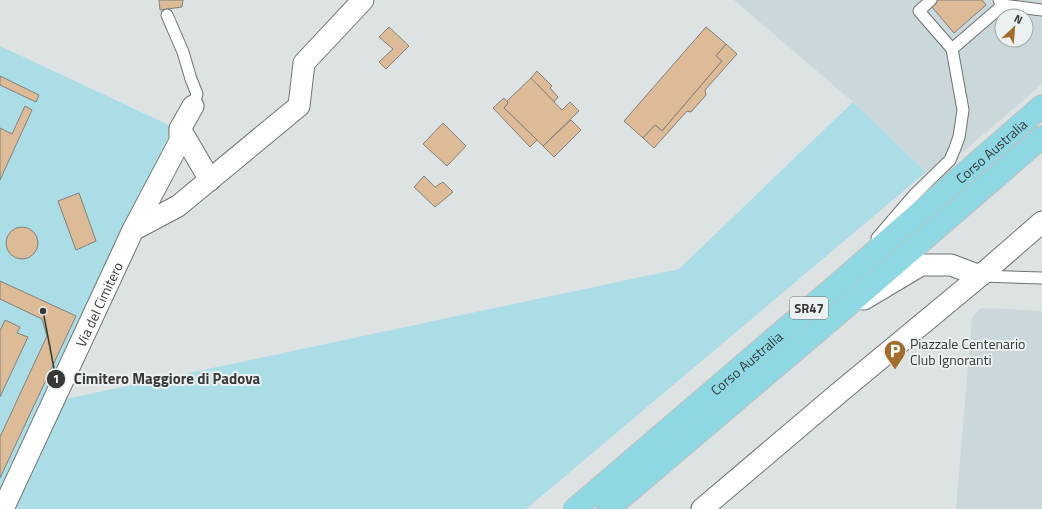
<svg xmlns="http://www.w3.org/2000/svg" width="1042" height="509" font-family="'Titillium Web',sans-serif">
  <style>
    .built { fill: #cad8db; fill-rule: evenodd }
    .green { fill: #aadde6 }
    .building { fill: #ddbb97; stroke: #83807d }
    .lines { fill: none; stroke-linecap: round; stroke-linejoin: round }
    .service-casing { stroke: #6e7373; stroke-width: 13 }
    .minor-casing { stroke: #6e7373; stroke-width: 23 }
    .trunk-casing { stroke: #bfc0c0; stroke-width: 24 }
    .service { stroke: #fff; stroke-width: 11 }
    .minor { stroke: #fff; stroke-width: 21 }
    .trunk { stroke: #8ed8e4; stroke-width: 22 }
    .labels { text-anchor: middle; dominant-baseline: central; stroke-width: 4; stroke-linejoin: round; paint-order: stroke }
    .shield { fill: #ebf0f1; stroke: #6d7070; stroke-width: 1 }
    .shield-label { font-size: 13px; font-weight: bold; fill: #373939 }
    .street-label { font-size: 14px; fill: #373939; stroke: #ebf0f1 }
    .poi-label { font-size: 14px; fill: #373939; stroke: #ebf0f1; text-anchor: start }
    .leader { fill: none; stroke: #373939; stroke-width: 1.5 }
    .callout-dot { fill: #373939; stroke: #ebf0f1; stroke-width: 1.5 }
    .mark-label { font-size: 12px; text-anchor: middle; font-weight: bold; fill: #fff }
    .callout-label { font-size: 15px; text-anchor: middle; font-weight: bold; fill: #373939; stroke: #ebf0f1; stroke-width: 4; stroke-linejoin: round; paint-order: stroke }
  </style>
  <rect width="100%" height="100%" fill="#dde2e3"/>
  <g class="built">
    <path d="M734,0H1042V84L963,152L926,172L853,102ZM1002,16H1026V40H1002Z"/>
    <path d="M981,308L1042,311V509H956L972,318Z"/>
  </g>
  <g class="green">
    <path d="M0,46L173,127L0,494Z"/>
    <path d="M853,102L926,172L526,509H15L66,399L679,269Z"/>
  </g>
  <g class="building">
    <path d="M159,0H183L182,7L160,10Z"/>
    <path d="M926,0H982L986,5L954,33Z"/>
    <path d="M389,27L409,46L386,69L379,62L393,49L379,37Z"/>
    <path d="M706,27L726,44L716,56L722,61L662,131L655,125L643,138L624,121Z"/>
    <path d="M726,44L737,54L705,90L706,95L691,112L687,111L654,148L643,138L655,125L662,131L722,61L716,56Z"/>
    <path d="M537,71L552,86L550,88L558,97L554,102L531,78Z"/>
    <path d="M0,76L39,95L36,102L0,85Z"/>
    <path d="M531,78L562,110L570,102L579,111L543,146L504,108L508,103L507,101Z"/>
    <path d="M504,98L508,103L504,108L537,140L530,147L493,108Z"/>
    <path d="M25,106L32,110L0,180V128L12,134Z"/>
    <path d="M571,120L581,130L554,157L543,146Z"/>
    <path d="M443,123L466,146L447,166L423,144Z"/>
    <path d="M424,176L435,187L443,182L453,192L435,207L414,187Z"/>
    <path d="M79,193L96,241L76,250L58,201Z"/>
    <circle cx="22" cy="243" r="16"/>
    <path d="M0,281L76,316L0,478V437L47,336L42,319L0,299Z"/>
    <path d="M5,320L20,327L17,333L28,337L0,397V331Z"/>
  </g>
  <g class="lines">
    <g class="service-casing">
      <g id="service">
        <path d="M931,0L919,11L952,49"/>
        <path d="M999,0L1003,5L1042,10"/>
        <path d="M167,15L183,52L191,79L197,94L193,106"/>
        <path d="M877,238L914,195L950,160L955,148L959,137L963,110L952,49L1003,5"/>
        <path d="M981,276L1042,278"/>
      </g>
    </g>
    <g class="minor-casing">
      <g id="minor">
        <path d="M180,129L210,180"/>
        <path d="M133,230L178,206L299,106L304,63L363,0"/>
        <path d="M864,299L921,265H951L980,276"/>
        <path id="s1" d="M3,509L133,230L180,141V129L193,106"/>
        <path d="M702,509L840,392L980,276L1042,222"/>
      </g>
    </g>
    <g class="trunk-casing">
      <g id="trunk">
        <path id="s2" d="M575,509L839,283L1042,106"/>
        <path d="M608,509L834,317L1042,137"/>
      </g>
    </g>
    <use href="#service" class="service"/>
    <use href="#minor" class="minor"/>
    <use href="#trunk" class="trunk"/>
  </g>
  <defs>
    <g id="parking-pin" transform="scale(1.15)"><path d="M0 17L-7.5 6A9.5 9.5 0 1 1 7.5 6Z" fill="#a36c28" stroke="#ebf0f1"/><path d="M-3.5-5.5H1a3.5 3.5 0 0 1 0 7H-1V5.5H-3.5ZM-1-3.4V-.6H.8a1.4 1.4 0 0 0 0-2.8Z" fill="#fff"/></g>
  </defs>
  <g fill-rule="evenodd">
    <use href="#parking-pin" x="895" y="351"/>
  </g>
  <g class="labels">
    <rect class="shield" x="790" y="297" width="38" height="22" rx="3"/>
    <g class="shield-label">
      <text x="809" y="308">SR47</text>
    </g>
    <g class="street-label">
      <text stroke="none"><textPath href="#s2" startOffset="549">Corso Australia</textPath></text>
      <text stroke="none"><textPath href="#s1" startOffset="226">Via del Cimitero</textPath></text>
      <text stroke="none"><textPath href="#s2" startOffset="225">Corso Australia</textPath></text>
    </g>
    <g class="poi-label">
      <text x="910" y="343">Piazzale Centenario<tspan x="910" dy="16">Club Ignoranti</tspan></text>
    </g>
  </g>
  <path class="leader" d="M43 311L56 379"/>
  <g class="callout-dot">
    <circle cx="43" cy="311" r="4"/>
    <circle cx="56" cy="379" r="10"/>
  </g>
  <g class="mark-label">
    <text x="56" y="383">1</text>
  </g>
  <g class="callout-label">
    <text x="167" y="384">Cimitero Maggiore di Padova</text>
  </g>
  <g transform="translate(1014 28) rotate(26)"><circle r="19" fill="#ebf0f1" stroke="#a3a7a7"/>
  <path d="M0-3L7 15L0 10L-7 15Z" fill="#a36c28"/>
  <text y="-6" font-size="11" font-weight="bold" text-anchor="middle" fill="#373939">N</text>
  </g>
</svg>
